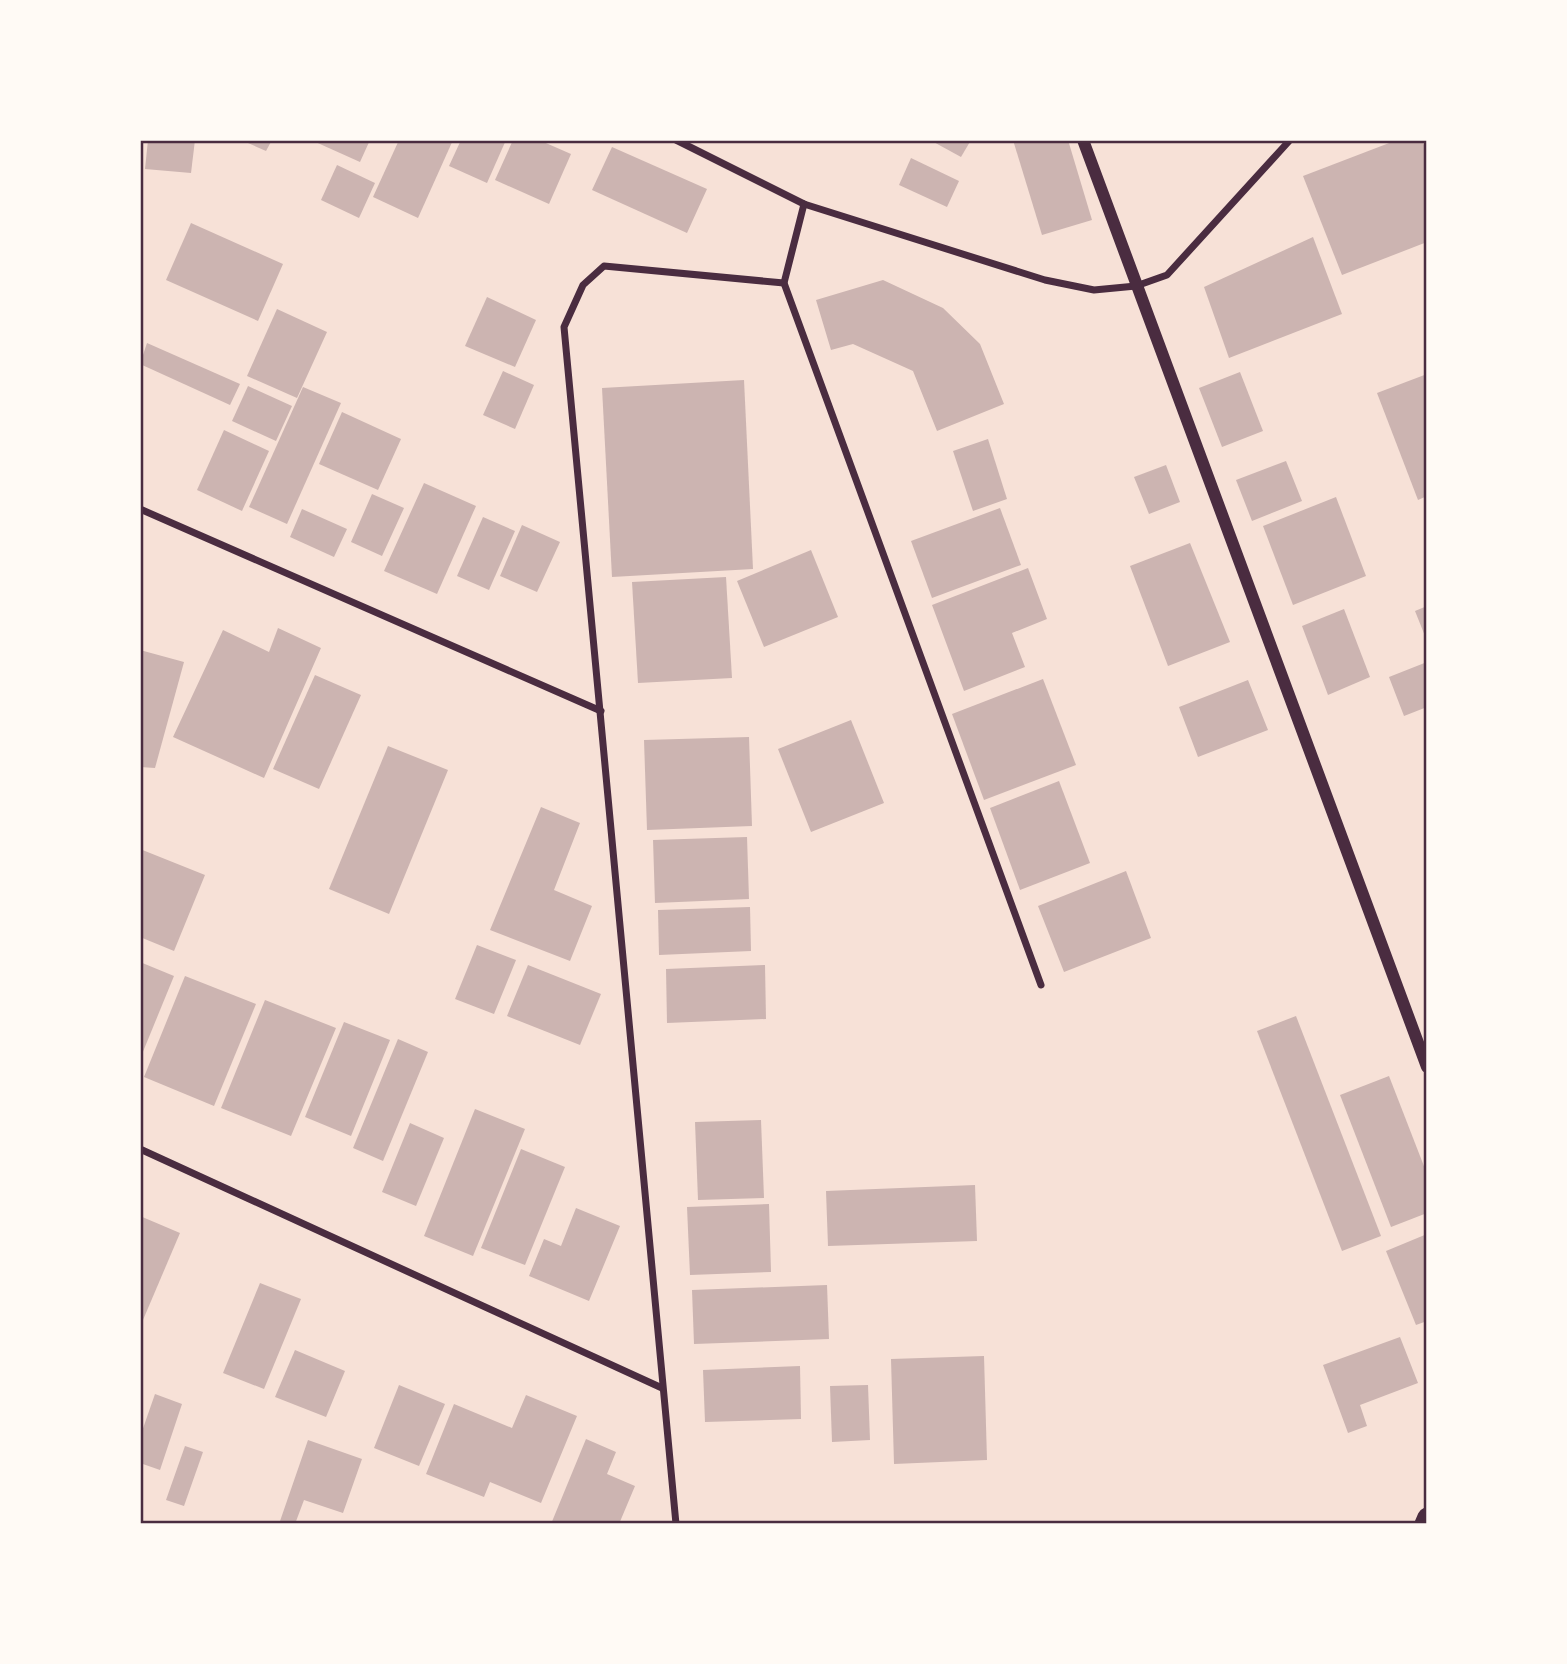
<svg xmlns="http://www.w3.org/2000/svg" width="1567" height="1664" font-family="'Zilla Slab',serif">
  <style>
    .building { fill: #ccb4b1 }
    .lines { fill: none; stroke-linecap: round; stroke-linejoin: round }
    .minor { stroke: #4a2c40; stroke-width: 7 }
    .tertiary { stroke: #4a2c40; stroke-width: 12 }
    .trunk { stroke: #4a2c40; stroke-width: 19 }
    .neatline { fill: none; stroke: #4a2c40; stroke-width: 2.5 }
  </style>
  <rect width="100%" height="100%" fill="#f7e1d7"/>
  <g class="building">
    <path d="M148,140H195L191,173L145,169Z"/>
    <path d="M241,140H272L266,151Z"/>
    <path d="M311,140H370L360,162Z"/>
    <path d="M399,140H453L418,218L373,197Z"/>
    <path d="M461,140H506L487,183L449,166Z"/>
    <path d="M513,140H539L571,154L549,204L495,180Z"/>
    <path d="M930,140H971L961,157Z"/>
    <path d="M1013,140H1068L1092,220L1042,235Z"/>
    <path d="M1397,140H1422L1427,153V242L1342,275L1303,176Z"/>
    <path d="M612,147L707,189L687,233L592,190Z"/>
    <path d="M911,158L959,181L947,207L899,185Z"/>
    <path d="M337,165L375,183L359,218L321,200Z"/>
    <path d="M191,223L283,264L258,321L166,280Z"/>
    <path d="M1313,237L1342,314L1229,358L1204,287Z"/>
    <path d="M883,280L943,308L980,344L1004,404L937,431L913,371L853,344L831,350L816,300Z"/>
    <path d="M487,297L536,320L515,367L465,346Z"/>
    <path d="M277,309L327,332L297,398L247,376Z"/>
    <path d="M147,343L240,384L230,405L140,364Z"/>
    <path d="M503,371L534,385L515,429L483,415Z"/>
    <path d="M1240,372L1263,431L1222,447L1199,388Z"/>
    <path d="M1427,374V496L1418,500L1377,393Z"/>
    <path d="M744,380L753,569L612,577L602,388Z"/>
    <path d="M248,386L292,406L276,441L232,421Z"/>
    <path d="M303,387L341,403L287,524L249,507Z"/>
    <path d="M342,412L401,439L378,490L319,464Z"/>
    <path d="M224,430L269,451L242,511L197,490Z"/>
    <path d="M988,439L1007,499L973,511L953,451Z"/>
    <path d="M1286,461L1302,501L1252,521L1236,480Z"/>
    <path d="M1166,465L1180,502L1149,514L1134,477Z"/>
    <path d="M424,483L476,506L437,594L384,571Z"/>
    <path d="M372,494L404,508L382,556L351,542Z"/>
    <path d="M1336,497L1366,576L1293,605L1263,526Z"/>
    <path d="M1000,508L1021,565L932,598L911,541Z"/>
    <path d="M302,509L347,529L334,557L290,537Z"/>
    <path d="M483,517L515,531L489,590L457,576Z"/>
    <path d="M522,525L560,542L537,592L500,576Z"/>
    <path d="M1190,543L1230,642L1168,666L1130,566Z"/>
    <path d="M811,550L838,617L764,647L737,581Z"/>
    <path d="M1028,568L1047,619L1012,633L1025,667L964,691L932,605Z"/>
    <path d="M726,577L732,678L638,683L632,582Z"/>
    <path d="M1427,606V641L1415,611Z"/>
    <path d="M1344,609L1370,677L1328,695L1302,626Z"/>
    <path d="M278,628L321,648L264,778L173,737L223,630L269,652Z"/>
    <path d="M140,650L184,662L155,768L140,767Z"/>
    <path d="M1427,662V707L1404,716L1389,677Z"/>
    <path d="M315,675L361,695L319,789L273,769Z"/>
    <path d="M1043,679L1076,765L984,800L952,714Z"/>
    <path d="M1248,680L1268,730L1198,757L1179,707Z"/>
    <path d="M851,720L884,803L811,832L778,749Z"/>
    <path d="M749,737L752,826L647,830L644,740Z"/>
    <path d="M388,746L448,770L389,914L329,889Z"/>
    <path d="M1059,781L1090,863L1020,890L990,808Z"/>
    <path d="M541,807L580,823L554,890L592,906L570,961L490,930Z"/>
    <path d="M747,837L749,899L655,903L653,840Z"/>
    <path d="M140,849L205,875L174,951L140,937Z"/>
    <path d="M1126,871L1151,938L1064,972L1038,906Z"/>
    <path d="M750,907L751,951L659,955L658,910Z"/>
    <path d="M477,945L516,960L494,1014L455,999Z"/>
    <path d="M140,962L174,976L140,1059Z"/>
    <path d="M528,965L601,994L580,1045L507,1016Z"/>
    <path d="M765,965L766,1019L667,1023L666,969Z"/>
    <path d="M185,976L256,1004L214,1106L144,1077Z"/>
    <path d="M265,1000L336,1028L291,1136L221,1108Z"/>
    <path d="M1296,1016L1381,1236L1342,1251L1257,1031Z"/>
    <path d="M344,1022L390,1040L351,1136L305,1117Z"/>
    <path d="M398,1039L428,1052L383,1161L353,1148Z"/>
    <path d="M1389,1076L1427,1174V1213L1391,1227L1340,1095Z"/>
    <path d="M475,1109L525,1129L473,1256L424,1236Z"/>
    <path d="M761,1120L764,1198L698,1200L695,1122Z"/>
    <path d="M410,1123L444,1138L416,1206L382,1192Z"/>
    <path d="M521,1149L565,1167L525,1265L481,1248Z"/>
    <path d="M975,1185L977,1241L828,1246L826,1191Z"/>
    <path d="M769,1204L771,1272L690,1275L687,1207Z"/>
    <path d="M576,1208L620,1226L589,1301L529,1276L544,1239L561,1246Z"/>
    <path d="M140,1216L180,1233L140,1327Z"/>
    <path d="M1427,1234V1321L1416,1325L1386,1251Z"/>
    <path d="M260,1283L301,1299L264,1389L223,1373Z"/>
    <path d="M827,1285L829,1339L694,1344L692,1290Z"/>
    <path d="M1400,1337L1418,1383L1360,1405L1367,1426L1348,1433L1323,1365Z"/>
    <path d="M295,1350L345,1371L326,1417L275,1397Z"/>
    <path d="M984,1356L987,1460L894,1464L891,1359Z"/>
    <path d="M800,1366L801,1419L705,1422L703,1370Z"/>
    <path d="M399,1385L445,1404L419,1466L374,1448Z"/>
    <path d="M868,1385L870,1440L832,1442L830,1386Z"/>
    <path d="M155,1394L182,1404L160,1470L140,1463V1437Z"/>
    <path d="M526,1395L577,1416L541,1503L490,1482L484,1497L426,1474L454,1404L512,1428Z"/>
    <path d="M586,1439L616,1452L607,1474L635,1486L619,1524H551Z"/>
    <path d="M308,1440L362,1459L343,1513L304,1500L295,1524H279Z"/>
    <path d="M185,1446L203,1452L184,1506L166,1500Z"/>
  </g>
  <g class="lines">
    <g class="minor">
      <path d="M676,140L804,204L1045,280L1094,290L1136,286L1167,275L1290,140"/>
      <path d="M804,204L784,283L1041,985"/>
      <path d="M140,509L601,711"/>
      <path d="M140,1149L662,1388"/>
      <path d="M676,1524L564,327L583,285L604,266L784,283"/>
    </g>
    <path class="tertiary" d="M1083,140L1427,1067"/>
    <path class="trunk" d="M1424,1524L1427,1517"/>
  </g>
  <rect width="1567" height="1664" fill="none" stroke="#fffaf5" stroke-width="284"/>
  <rect x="142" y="142" width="1283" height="1380" class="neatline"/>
</svg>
